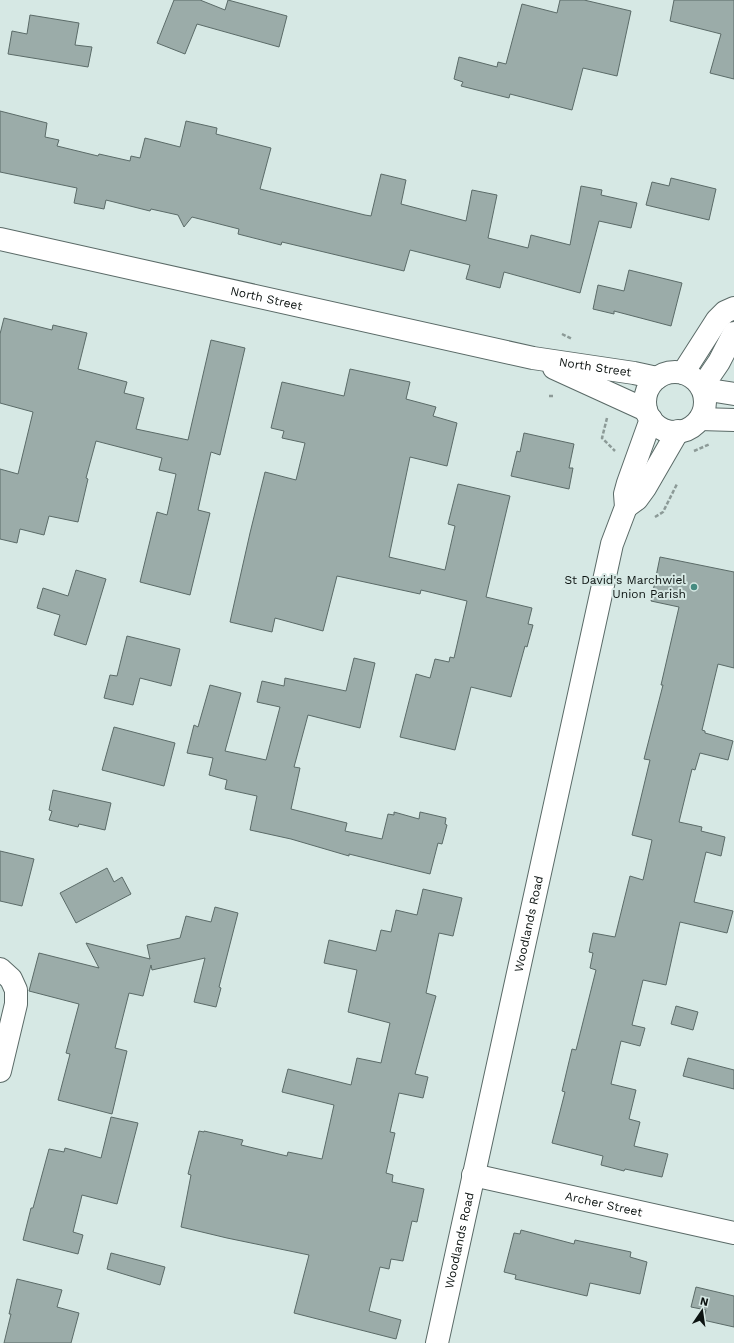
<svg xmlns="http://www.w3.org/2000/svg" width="734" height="1343" font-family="'Work Sans',sans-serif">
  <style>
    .building { fill: #9baca9; stroke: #5b6b68 }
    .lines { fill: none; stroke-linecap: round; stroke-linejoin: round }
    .minor-casing { stroke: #5a6a67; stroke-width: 24 }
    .path { stroke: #8c9a97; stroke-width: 2.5; stroke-dasharray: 4 2; stroke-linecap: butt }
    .minor { stroke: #fff; stroke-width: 22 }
    .poi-dot { fill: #468b81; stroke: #d6e8e4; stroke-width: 1.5 }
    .labels { text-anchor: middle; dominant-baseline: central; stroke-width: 4; stroke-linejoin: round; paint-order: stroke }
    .street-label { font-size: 12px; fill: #0c1311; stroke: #d6e8e4 }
    .poi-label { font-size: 12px; fill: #0c1311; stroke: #d6e8e4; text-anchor: end }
  </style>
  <rect width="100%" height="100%" fill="#d6e8e4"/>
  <g class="building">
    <path d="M174,0H200L225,10L228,0L287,16L279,47L197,24L185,54L157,43Z"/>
    <path d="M560,0H584L631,11L617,76L583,68L572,110L510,94L509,98L461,86L463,82L454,79L459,57L497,67L498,62L506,64L522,4L557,13Z"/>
    <path d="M674,0H734V79L710,73L721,34L670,21Z"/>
    <path d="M30,15L79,23L75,45L92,47L88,67L8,54L12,31L27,34Z"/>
    <path d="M0,111L47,123L45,137L59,140L57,146L98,156L99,154L130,161L131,156L140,158L145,138L180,147L186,121L217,128L216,134L271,148L260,189L365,215L371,216L381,174L406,180L401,204L466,221L472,190L497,195L488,238L528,248L531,235L570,245L581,186L602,190L601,195L637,203L631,228L599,221L580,293L504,272L500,288L466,279L470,265L410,250L404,271L282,242L281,245L238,234L239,229L192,217L184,227L178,215L151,209L150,211L106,200L104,209L74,203L77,188L0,172Z"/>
    <path d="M671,178L716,189L709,220L646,205L652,182L669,186Z"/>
    <path d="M629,270L682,283L671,326L614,311V314L593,309L598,285L624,291Z"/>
    <path d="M4,318L52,330L53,325L87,333L78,369L127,382L124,393L144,398L136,429L188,440L211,340L245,348L220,455L211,452L198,510L210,513L190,595L140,582L157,512L167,515L176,474L159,470L162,458L96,441L86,478L88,479L78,522L49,516L44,535L20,529L17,543L0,539V469L18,474L33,412L0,403V334Z"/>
    <path d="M350,369L410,382L406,399L436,407L433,416L457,423L447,466L410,457L389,557L445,570L455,526L448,524L458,484L510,496L486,597L532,608L528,624L533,625L527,647L525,646L511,697L471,687L455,750L400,737L416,674L430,678L435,659L449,662L450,657L454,658L467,601L421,590L420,594L337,576L323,631L275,618L272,632L230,622L250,533L265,472L296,480L305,443L282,438L284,431L271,428L282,382L344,396Z"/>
    <path d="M524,433L574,444L569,468H573L569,489L511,476L517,451L520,452Z"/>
    <path d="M660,557L734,572V668L718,664L702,730L705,731V733L733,741L728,760L700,753L695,770L692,769L679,822L702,827L701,831L725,837L721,856L706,852L694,902L733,911L727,933L680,922L666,985L643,980L632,1025L645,1028L640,1046L621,1041L611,1084L636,1090L629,1119L640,1122L634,1146L668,1154L662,1177L625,1169L624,1171L601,1165L603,1156L552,1143L565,1092L562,1091L572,1049L576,1050L596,970L590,968L593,953L589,952L593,933L615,937L630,876L643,880L652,840L632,835L650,760L644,759L663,685H661L679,607L651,601Z"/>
    <path d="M76,570L106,579L86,645L54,635L60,615L37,608L43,588L68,596Z"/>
    <path d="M127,636L180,649L171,686L140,678L133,705L104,698L110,675L117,676Z"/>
    <path d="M354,658L375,663L360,728L308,715L294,767L300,768L291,809L347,823L345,831L382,839L388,814L394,815V812L419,819L420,812L446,818L445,824L447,825L442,844L438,843L430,874L349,854V856L291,839L250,830L257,796L225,789L227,780L209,775L213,758L187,753L194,725L198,727L210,685L241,693L225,751L266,760L280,707L257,702L262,681L284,686L285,678L346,691Z"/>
    <path d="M114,727L175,743L164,786L102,770Z"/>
    <path d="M53,790L111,803L105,830L79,824L78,827L49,820L52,811L49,810Z"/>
    <path d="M0,851L34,859L22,906L0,901Z"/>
    <path d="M107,868L114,882L122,877L131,894L76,923L60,893Z"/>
    <path d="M423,889L462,898L453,936L439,933L426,993L436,996L415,1074L428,1077L423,1098L399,1093L390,1132L395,1133L386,1173L393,1175L392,1182L424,1189L417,1222L412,1221L403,1261L391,1259L389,1269L380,1267L369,1311L401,1320L396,1339L294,1313L309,1255L227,1238L181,1227L191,1175L188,1174L199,1131L204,1132V1131L243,1140L241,1145L287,1156L288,1152L322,1159L334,1105L282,1092L288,1069L351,1085L357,1058L381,1063L390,1023L348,1012L357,970L324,963L329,940L376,951L381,930L391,932L396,910L417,915Z"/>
    <path d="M215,907L238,913L219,987L221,988L216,1007L194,1002L205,958L152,970L151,965L143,996L129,993L115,1048L127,1051L112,1114L58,1100L70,1054L66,1053L79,1004L29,991L39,953L99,968L86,943L150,959L147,945L180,938L186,916L211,922Z"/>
    <path d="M676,1006L698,1012L693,1030L671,1024Z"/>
    <path d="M688,1058L734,1070V1089L683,1076Z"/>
    <path d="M111,1117L138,1123L117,1204L82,1195L73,1232L83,1235L78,1254L23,1240L31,1208H33L49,1149L64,1152L65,1148L101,1158Z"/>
    <path d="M521,1230L574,1244L575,1240L631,1252L630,1257L647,1262L640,1294L590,1283L587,1296L515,1279L516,1275L504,1272L514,1233L520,1234Z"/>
    <path d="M111,1253L165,1267L160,1285L107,1269Z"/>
    <path d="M17,1279L62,1290L57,1307L79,1313L71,1343H4L11,1314H9Z"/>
    <path d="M696,1287L734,1296V1327L703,1320L706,1310L691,1307Z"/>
  </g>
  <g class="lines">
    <g class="minor-casing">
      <g id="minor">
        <path id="s1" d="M0,239L533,358L634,373L657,378"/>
        <path d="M554,368L646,410"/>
        <circle cx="675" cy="402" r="30"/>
        <path d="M683,373L717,320L725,312L734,308"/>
        <path d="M702,387L719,362L734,333"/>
        <path d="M703,389L734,394"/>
        <path d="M700,419L734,420"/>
        <path d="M626,507L637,499L645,488L678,431"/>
        <path d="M0,969L11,979L16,990V1004L0,1071"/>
        <path id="s2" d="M473,1175L734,1233"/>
        <path id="s3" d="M437,1343L612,544L626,507L625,494L628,483L651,419"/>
      </g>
    </g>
    <g class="path">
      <path d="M562,334L572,339"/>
      <path d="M549,396H555"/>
      <path d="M607,418L602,438L615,451"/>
      <path d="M694,451L710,444"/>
      <path d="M655,517L663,512L677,484"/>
    </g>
    <use href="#minor" class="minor"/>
  </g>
  <circle class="poi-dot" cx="694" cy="587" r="4"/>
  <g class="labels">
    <g class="street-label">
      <text stroke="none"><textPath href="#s1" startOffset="273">North Street</textPath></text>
      <text stroke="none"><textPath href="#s1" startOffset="609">North Street</textPath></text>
      <text stroke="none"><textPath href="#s3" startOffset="429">Woodlands Road</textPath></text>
      <text stroke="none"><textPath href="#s2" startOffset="134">Archer Street</textPath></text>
      <text stroke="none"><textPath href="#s3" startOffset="105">Woodlands Road</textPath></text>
    </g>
    <g class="poi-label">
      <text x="686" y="580">St David's Marchwiel<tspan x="686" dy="14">Union Parish</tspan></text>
    </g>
  </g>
  <g transform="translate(702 1311) rotate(13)" stroke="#d6e8e4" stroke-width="3" paint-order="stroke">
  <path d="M0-3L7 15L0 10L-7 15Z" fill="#0c1311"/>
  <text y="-6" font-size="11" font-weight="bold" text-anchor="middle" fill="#0c1311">N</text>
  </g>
</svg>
